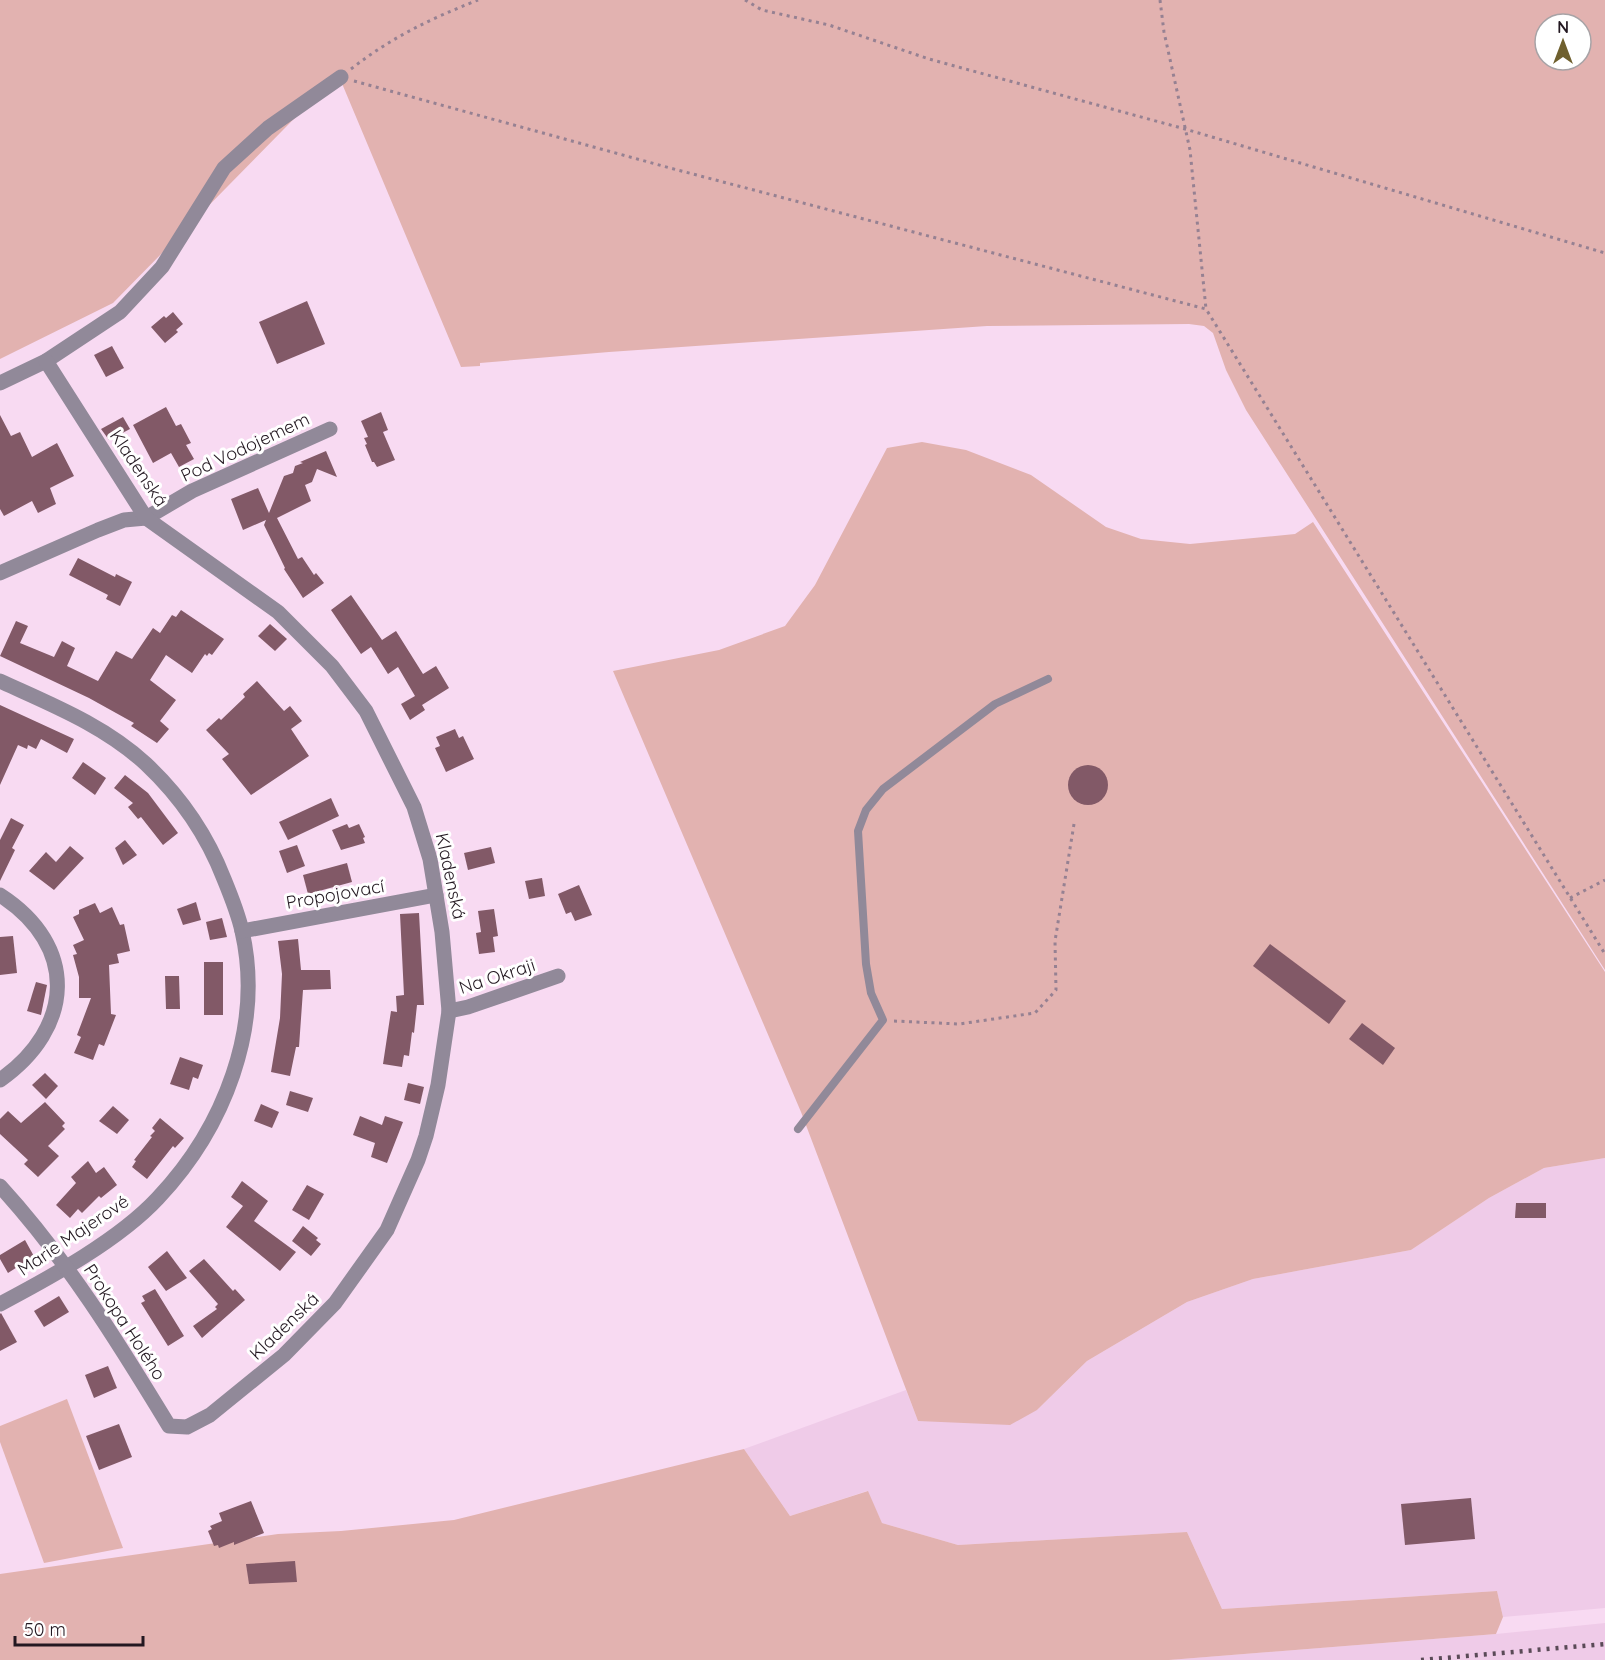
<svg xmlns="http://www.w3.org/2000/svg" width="1605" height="1660" font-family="Quicksand,sans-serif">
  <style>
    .built { fill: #efcbe8 }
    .green { fill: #e2b2b0; fill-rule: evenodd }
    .building { fill: #825967 }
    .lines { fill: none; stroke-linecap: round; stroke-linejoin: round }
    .path { stroke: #968192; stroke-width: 3; stroke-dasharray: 3 4.5; stroke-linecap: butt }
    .service { stroke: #918999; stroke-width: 8 }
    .minor { stroke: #918999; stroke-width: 15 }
    .rail { stroke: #5a4a57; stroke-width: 4.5; stroke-dasharray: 3 6; stroke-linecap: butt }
    .labels { text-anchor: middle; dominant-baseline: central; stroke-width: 6; stroke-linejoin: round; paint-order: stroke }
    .street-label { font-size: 18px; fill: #231821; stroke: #fff }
  </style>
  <rect width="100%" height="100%" fill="#f8daf2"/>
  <g class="built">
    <path d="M1605,1158V1608L1503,1617L1497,1591L1222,1609L1187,1532L958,1545L882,1523L867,1491L790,1516L744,1449L906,1390L918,1421L1037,1410L1087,1361L1187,1302L1253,1279L1411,1250L1489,1198L1544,1168Z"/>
    <path d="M1605,1623V1660H1169L1496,1634Z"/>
  </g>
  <g class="green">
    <path d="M0,0H1605V970L1246,410L1226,370L1213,333L1204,326L1189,324L987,326L609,352L480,363V366L461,367L338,74L113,303L0,359ZM1545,24H1581V60H1545Z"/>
    <path d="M922,442L966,450L1031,475L1106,527L1141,539L1190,544L1295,534L1313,522L1605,972V1158L1544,1168L1489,1198L1411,1250L1253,1279L1187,1302L1087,1361L1037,1410L1010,1425L918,1421L801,1112L613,671L719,650L785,626L815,585L887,448Z"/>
    <path d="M67,1399L123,1548L44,1563L0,1442V1426Z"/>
    <path d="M744,1449L790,1516L868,1491L882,1523L958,1545L1187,1532L1222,1609L1497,1591L1503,1617L1496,1634L1169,1660H0V1574L278,1534L341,1531L454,1520Z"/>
  </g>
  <g class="building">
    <path d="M307,301L325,344L277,364L259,322Z"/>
    <path d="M173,312L183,324L176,330L178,332L165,343L151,327L164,316L166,318Z"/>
    <path d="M112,346L124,368L106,377L94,355Z"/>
    <path d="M166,407L176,426L181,424L191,443L186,445L194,459L179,467L171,453L153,463L133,425Z"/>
    <path d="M381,412L388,430L383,432L395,460L377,467L374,462H372L365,445L367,444L364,438L368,437L361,421Z"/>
    <path d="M0,415L11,436L20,432L32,457L57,443L74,476L50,488L56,504L38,513L32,501L4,516L0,509Z"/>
    <path d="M123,417L130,429L109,440L101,429Z"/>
    <path d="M326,451L337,477L317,469L312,482L305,485L311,501L277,518L298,559L302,557L314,575L316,573L324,583L303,598L284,569L285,568L264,525L266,520L243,530L231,499L258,488L269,513L284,476L293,473L295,466L303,463L300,462Z"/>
    <path d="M78,558L115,577L116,574L132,582L120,606L106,599L108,595L69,575Z"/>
    <path d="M351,595L382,640L396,631L423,674L436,666L449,688L422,705L425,710L410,720L401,704L415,696L398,667L388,674L371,647L361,654L331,610Z"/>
    <path d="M181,610L224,639L212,655L209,653L207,656L205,654L192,673L166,655L150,680L176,700L160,721L169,729L157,743L131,726L134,723L89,698L0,656L16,621L28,626L20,643L54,657L62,641L75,648L67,666L98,681L116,651L132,659L153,628L160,633L172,615L176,617Z"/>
    <path d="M270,624L287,639L275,651L258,636Z"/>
    <path d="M257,681L284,711L290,706L302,721L291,729L309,756L251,795L222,759L229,754L206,730L219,718L221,720L245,697L243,694Z"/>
    <path d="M0,705L74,739L67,753L41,739L36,749L28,745L27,749L18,745L0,785Z"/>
    <path d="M455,729L459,738L463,736L474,759L446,772L435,748L440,746L436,737Z"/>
    <path d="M83,762L106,778L95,795L72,778Z"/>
    <circle cx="1088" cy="785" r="20"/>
    <path d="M125,775L148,793L178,833L163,845L141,817L138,819L128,807L133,803L114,788Z"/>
    <path d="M331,798L339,816L288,840L279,822Z"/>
    <path d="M11,818L24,825L12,848L15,850L0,881V840Z"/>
    <path d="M347,824L349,828L359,824L365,837L363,838L365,843L341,850L332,830Z"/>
    <path d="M125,840L137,855L123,865L115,848Z"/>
    <path d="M297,845L305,866L287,873L279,851Z"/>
    <path d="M70,846L84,858L54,890L29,871L46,852L56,862Z"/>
    <path d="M491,847L495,863L468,870L464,853Z"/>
    <path d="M347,863L352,882L308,894L303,875Z"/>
    <path d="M542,878L545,896L529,899L525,881Z"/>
    <path d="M579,885L592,915L575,921L571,912L566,914L558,894Z"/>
    <path d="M196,902L201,920L183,925L177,909Z"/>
    <path d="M95,903L100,913L112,907L120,925L124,924L130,951L117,954L119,963L109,965L111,1014L116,1015L104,1046L99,1044L93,1060L74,1053L81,1037L77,1035L91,998H79V977L73,955L77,954L73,945L84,940L73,917L79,914V910Z"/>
    <path d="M494,909L498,936L493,937L495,952L479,954L476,933L481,932L478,911Z"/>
    <path d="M419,913L424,1005H417L414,1033L412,1032L409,1056L404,1055L402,1067L383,1064L391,1011L397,1012L396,996L404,995L400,914Z"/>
    <path d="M222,918L227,937L210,940L206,922Z"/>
    <path d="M13,936L17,973L0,975V937Z"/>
    <path d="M298,939L301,970H330L331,989L303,990L299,1047H296L290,1076L271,1072L280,1018L282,974L278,941Z"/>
    <path d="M1270,944L1346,1001L1329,1024L1253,966Z"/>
    <rect x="204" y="962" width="19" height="53"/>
    <path d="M165,976H179L180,1009H166Z"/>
    <path d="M36,982L47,985L41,1015L27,1011Z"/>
    <path d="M1362,1023L1395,1048L1383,1065L1349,1039Z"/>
    <path d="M180,1057L203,1065L198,1079L193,1077L189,1090L170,1084Z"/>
    <path d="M45,1073L58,1086L46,1099L32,1085Z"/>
    <path d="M408,1083L424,1087L420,1104L404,1100Z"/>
    <path d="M290,1091L313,1098L308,1112L286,1105Z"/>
    <path d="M45,1102L65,1123L62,1126L65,1129L48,1146L59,1156L38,1177L24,1164L28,1160L0,1134V1119L8,1111L21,1123Z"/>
    <path d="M261,1104L279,1112L272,1128L254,1121Z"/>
    <path d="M113,1106L129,1120L117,1134L99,1121Z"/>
    <path d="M360,1116L382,1125L385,1116L403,1122L387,1163L371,1157L375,1143L353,1135Z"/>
    <path d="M160,1118L184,1138L175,1148L173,1146L147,1179L132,1167L136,1161L134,1160L152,1137L150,1136L155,1131L152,1128Z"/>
    <path d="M88,1161L96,1173L104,1167L117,1185L101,1198L99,1196L82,1213L78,1209L70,1218L56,1205L76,1183L71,1177Z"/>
    <path d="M242,1181L268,1201L254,1221L296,1252L280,1271L226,1227L243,1206L231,1197Z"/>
    <path d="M307,1185L324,1194L309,1220L292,1210Z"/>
    <path d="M1516,1203H1546V1218H1515Z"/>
    <path d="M303,1226L318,1238L316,1240L321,1244L311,1256L292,1241Z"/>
    <path d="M25,1240L36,1260L24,1267L22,1264L8,1273L0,1259V1255Z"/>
    <path d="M167,1251L187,1278L166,1291L148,1267Z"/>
    <path d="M204,1259L233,1291L235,1289L245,1300L202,1338L193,1326L217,1309L215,1307L218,1304L189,1271Z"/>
    <path d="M155,1289L184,1336L168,1346L141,1303L145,1301L142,1296Z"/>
    <path d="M59,1296L69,1312L44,1327L34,1311Z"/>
    <path d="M1,1313L17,1342L0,1351V1314Z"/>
    <path d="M108,1366L117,1388L94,1398L85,1375Z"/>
    <path d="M119,1424L132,1457L99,1470L86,1436Z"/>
    <path d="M1471,1498L1475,1539L1405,1545L1401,1504Z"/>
    <path d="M251,1501L264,1533L234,1545V1542L219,1548L218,1545L214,1546L208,1531L212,1529L210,1526L222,1521L219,1513Z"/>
    <path d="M295,1561L297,1582L249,1584L246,1564Z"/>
  </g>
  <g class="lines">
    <g class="path">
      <path d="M745,0L762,10L829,25L929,59L1185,129L1605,253"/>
      <path d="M1160,0L1164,32L1190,150L1206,309"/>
      <path d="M351,69C392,37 430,19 478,0"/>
      <path d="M354,81L670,168L1206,309L1605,954"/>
      <path d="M1570,898L1605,880"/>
      <path d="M894,1021L959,1024L1035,1013L1056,990L1055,941L1074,824"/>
    </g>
    <path class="service" d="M798,1129L883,1020L871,993L866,964L858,831L866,810L883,789L995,704L1048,679"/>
    <g class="minor">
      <path d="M0,383L46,361L120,312L162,267L224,168L268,128L341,77"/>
      <path d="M0,573L98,530L124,520L146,518L192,491L330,429"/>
      <path d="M0,681C50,704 104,725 146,764C180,796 207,835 224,879C231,896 238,913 242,931C264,1027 224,1128 158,1198C119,1240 51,1277 0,1304"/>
      <path d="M0,895C79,946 74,1028 0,1080"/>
      <path d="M242,931L436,895"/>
      <path d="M449,1011L468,1007L558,976"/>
      <path d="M0,1186C66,1258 118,1342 169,1426L187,1427L210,1415L284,1355L335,1303L387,1230L418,1160L426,1136L438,1085L449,1011L442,932L430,859L414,807L366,711L332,666L278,612L146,518L46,361"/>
    </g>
    <path class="rail" d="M1421,1660L1605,1644"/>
  </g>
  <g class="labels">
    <g class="street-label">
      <text transform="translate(245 447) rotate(-25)">Pod Vodojemem</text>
      <text transform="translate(139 468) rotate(56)">Kladenská</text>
      <text transform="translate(451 876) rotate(78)">Kladenská</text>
      <text transform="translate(335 894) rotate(-10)">Propojovací</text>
      <text transform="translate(497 976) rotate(-18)">Na Okraji</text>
      <text transform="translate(73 1235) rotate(-34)">Marie Majerové</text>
      <text transform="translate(125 1322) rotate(57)">Prokopa Holého</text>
      <text transform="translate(284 1326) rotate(-44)">Kladenská</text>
    </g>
  </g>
  <g transform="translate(1563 42)"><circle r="28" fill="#ffffff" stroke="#a7a3a6" stroke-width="1.5"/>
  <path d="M0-4.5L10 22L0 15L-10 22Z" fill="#6f602e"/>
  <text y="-9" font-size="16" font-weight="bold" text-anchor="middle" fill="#231821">N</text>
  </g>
  <path d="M15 1636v9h128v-9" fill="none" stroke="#231821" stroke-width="3"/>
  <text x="24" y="1636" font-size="18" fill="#231821" stroke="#ffffff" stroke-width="4.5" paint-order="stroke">50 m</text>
</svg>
